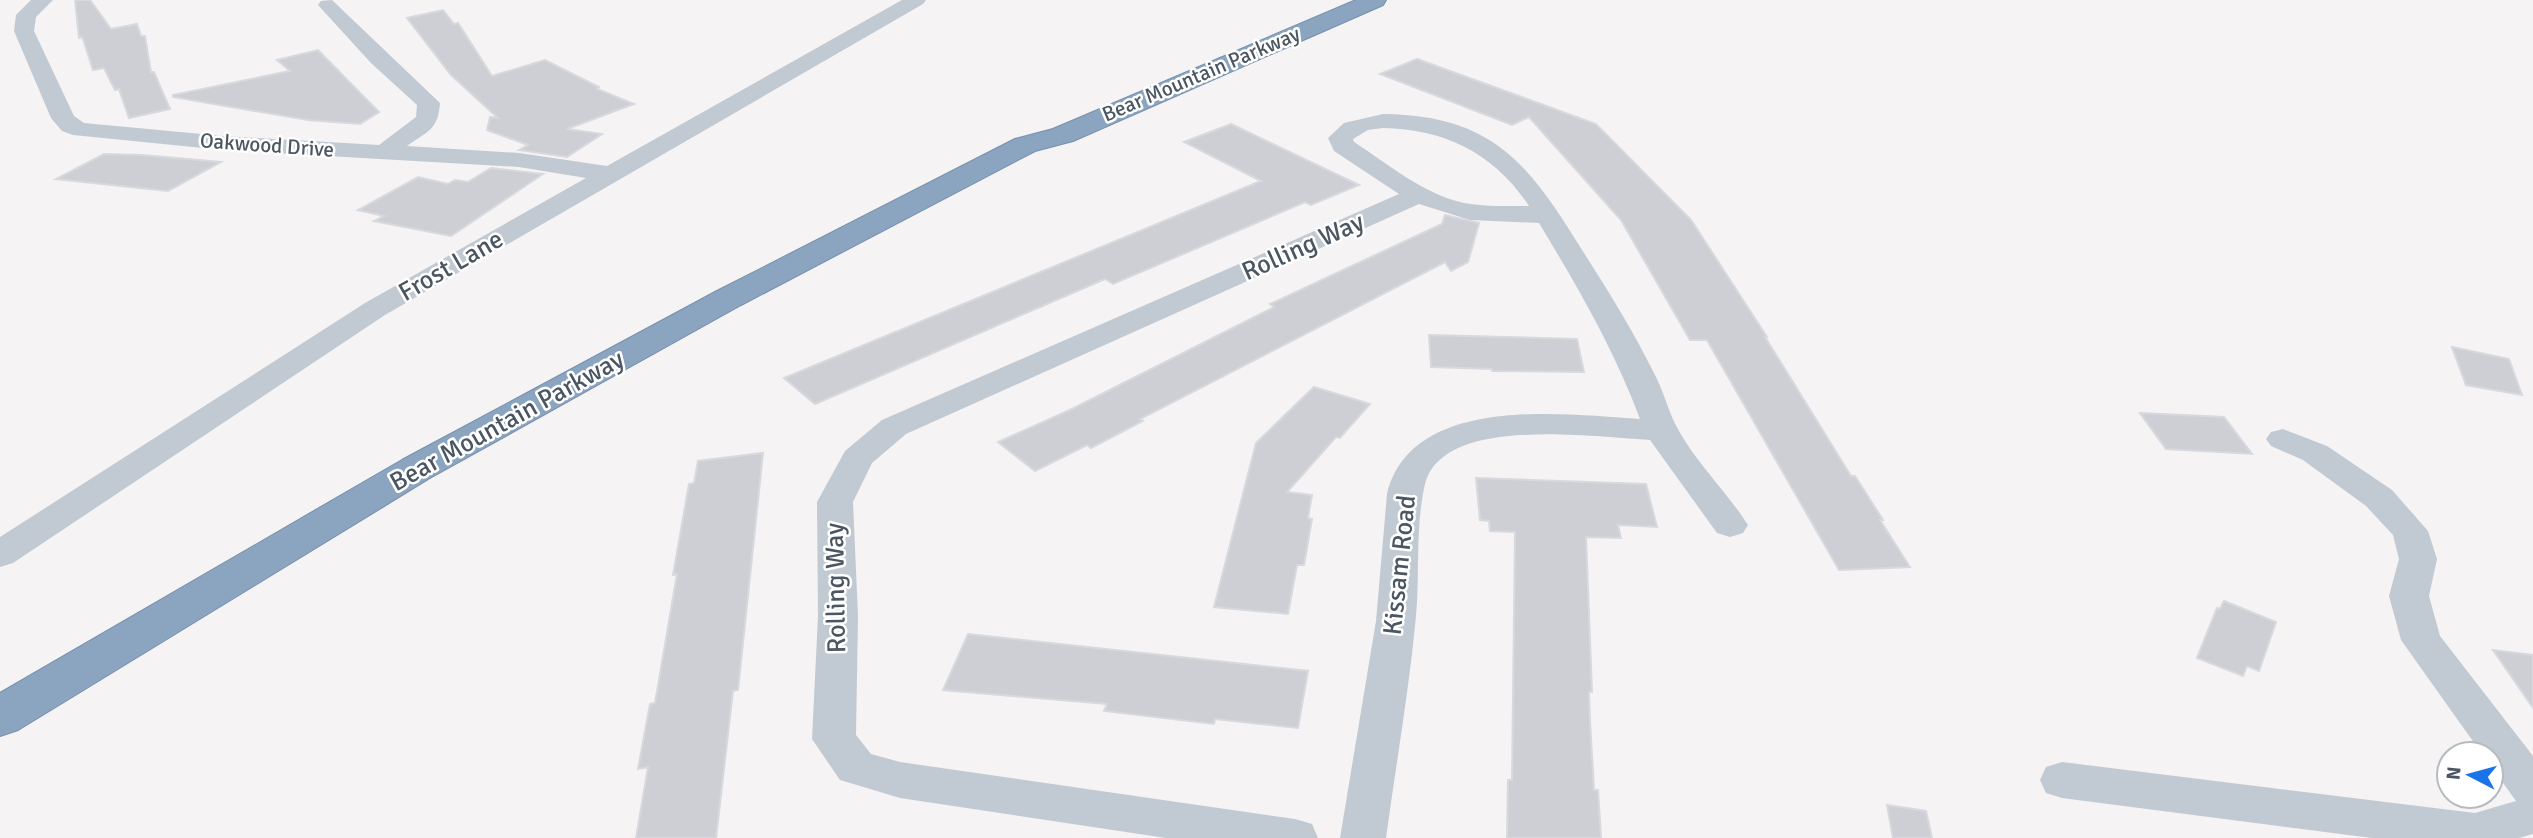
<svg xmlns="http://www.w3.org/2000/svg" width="2533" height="838" font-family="Signika,sans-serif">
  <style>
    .building { fill: #cdcfd5; stroke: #d7d9de; stroke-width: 2 }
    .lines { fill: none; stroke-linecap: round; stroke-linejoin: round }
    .highway-casing { stroke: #7690ad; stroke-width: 2 }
    .minor { fill: #c1cad2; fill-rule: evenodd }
    .highway { fill: #8ba5c1; fill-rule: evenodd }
    .labels { text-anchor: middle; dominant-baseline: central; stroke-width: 5; stroke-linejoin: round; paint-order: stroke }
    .far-street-label { font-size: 21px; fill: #4a5661; stroke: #fff }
    .street-label { font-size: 26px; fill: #4a5661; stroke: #fff }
  </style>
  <rect width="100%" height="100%" fill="#f5f3f3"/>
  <g class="building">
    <path d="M75,0H90L111,29L137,24L141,36H145L151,72H154L170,109L129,118L119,89L115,90L104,68L93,70L84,42L82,37L79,38Z"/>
    <path d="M443,10L454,24L458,23L492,76L545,60L599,87L597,89L634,104L567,129L602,134L567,157L519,150L528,145L487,130L490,117L498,118L451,75L407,18Z"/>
    <path d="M318,50L379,112L360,124L308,120L173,97V95L290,71L277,60Z"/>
    <path d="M1417,59L1596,124L1691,220L1767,337H1765L1851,476H1855L1883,520H1880L1910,567L1839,570L1707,340H1690L1621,220L1529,117L1512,125L1380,74Z"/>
    <path d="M1231,124L1359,185L1311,205L1305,202L1113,284L1105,279L815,404L784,378L1261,181L1184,142Z"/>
    <path d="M104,154L142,155L221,162L168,191L56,179Z"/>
    <path d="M491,168L543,174L451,236L374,221L384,216L358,210L418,177L448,184L455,180L468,182Z"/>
    <path d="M1445,215L1479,223L1468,262L1451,271L1445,262L1140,419L1143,421L1091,448L1087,445L1035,471L998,442L1072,409L1274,307L1270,304L1442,224Z"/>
    <path d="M1429,335L1577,339L1584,372L1492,371V369L1431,367Z"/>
    <path d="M2452,347L2509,359L2522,395L2466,385Z"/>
    <path d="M1314,387L1370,404L1340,438L1336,437L1287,492L1312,495L1308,518L1312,519L1304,565H1297L1288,614L1214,607L1256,443Z"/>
    <path d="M2140,413L2224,417L2252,454L2166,449Z"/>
    <path d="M763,453L741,662L738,690L733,691L716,838H636L648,767L638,769L650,704L655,703L660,674L677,574L673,575L689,484L694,483L698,461Z"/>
    <path d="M1476,478L1646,484L1657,527L1618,525L1621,538L1586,537L1592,692H1589L1590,721L1594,790H1598L1601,838H1507L1508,780H1512L1515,532L1490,531L1489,521L1480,520Z"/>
    <path d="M2224,601L2276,622L2259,671L2247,666L2243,676L2197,658L2217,608L2220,609Z"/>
    <path d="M968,634L1308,671L1298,728L1215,719L1214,724L1104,711L1107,704L943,690Z"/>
    <path d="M2493,650L2533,655V708Z"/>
    <path d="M1887,805L1926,811L1932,838H1893Z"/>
  </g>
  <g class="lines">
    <g class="highway-casing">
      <path id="highway" d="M1356,0H1386L1383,5L1073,141L1035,151L741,305L430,478L18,730L0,736V693L402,460L717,291L1015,139L1053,129Z"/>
    </g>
    <g class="minor">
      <path d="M31,0H53L36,17L34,31L74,116L84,123L223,136L379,145L416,117L417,105L371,63L318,5L321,1L332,0L440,103C438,130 428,131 407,146L519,153L607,166L902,0H926L923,4L385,315L13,563L0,567V537L365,303L586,178L519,167L223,150L73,135L62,131L51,118L14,31L16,15Z"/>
      <path d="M1383,114C1495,115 1530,166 1584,253C1610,294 1635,334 1656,377C1665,395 1669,414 1679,431C1698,465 1727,492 1748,525L1743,533L1730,537L1717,533L1650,440C1596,437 1485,422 1442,458C1433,465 1428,473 1425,484C1415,527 1420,573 1416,616C1409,691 1396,764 1386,838H1340L1376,621L1387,494C1412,394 1562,414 1640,419C1614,349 1577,286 1539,223L1470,220L1419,204L906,434L872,463L853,502L858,616L856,735L871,754L900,762L1295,819L1312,824L1318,838H1166L900,798L840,780L812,739L818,616L817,502L845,451L882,420L1399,194L1334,151L1328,138L1344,123ZM1383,128C1445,129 1495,154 1529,206C1507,206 1485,207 1464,203C1423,194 1388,164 1354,142L1353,139L1368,130Z"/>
      <path d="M2283,429L2327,446L2392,490L2428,531L2437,559L2429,596L2440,636L2533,756V834L2519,838H2372L2062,798L2046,793L2040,780L2046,767L2062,762L2475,813L2516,801L2491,766V754H2482L2401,640L2389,596L2399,559L2393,535L2366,506L2303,460L2271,446L2266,439L2271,432Z"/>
    </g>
    <use href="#highway" class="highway"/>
  </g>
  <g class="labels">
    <g class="far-street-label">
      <text transform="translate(1201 74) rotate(-23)">Bear Mountain Parkway</text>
      <text transform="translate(267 145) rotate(4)">Oakwood Drive</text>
    </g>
    <g class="street-label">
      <text transform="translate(1303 247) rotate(-24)">Rolling Way</text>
      <text transform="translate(451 266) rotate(-30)">Frost Lane</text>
      <text transform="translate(507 421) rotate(-29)">Bear Mountain Parkway</text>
      <text transform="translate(1400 565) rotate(-84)">Kissam Road</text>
      <text transform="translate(836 588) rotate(-91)">Rolling Way</text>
    </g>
  </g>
  <g transform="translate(2470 775) rotate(276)"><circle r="33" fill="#ffffff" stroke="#b7bbc0" stroke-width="2"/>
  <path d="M0-5L12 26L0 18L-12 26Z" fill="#1a73e8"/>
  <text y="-10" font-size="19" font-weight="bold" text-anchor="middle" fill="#4a5661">N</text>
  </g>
</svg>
